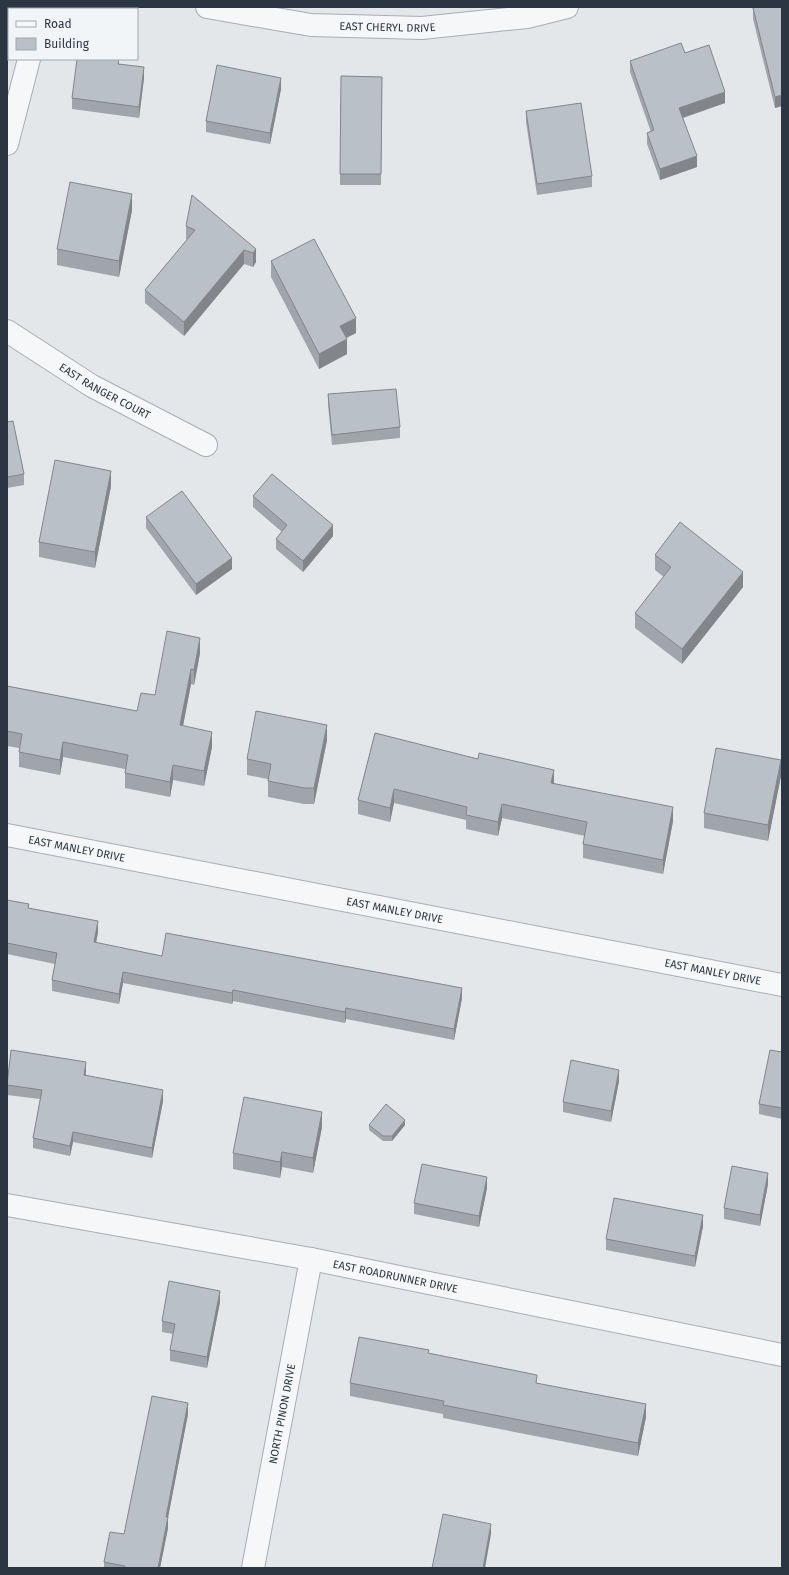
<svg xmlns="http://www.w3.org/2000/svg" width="789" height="1575" font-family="'Fira Sans',sans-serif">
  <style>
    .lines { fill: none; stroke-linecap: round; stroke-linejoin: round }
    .minor-casing { stroke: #a8aeb4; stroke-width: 24 }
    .minor { stroke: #f5f7f9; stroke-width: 22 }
    .wall { fill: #a0a5ab }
    .shaded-wall { fill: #82868b }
    .building { fill: #bac0c7; stroke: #82868b }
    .labels { text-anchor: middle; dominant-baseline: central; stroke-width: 3; stroke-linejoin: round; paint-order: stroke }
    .street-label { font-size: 11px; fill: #2b3642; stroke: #f2f5f8 }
  </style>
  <rect width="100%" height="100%" fill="#e3e7ea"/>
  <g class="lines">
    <g class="minor-casing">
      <g id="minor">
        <path id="s1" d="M207,7L311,25L422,28L527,17L567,7"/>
        <path d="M43,9V7"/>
        <path d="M7,144L29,59"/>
        <path id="s2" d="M7,331L92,386L206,445"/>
        <path id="s3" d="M7,835L782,985"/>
        <path id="s4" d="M7,1205L311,1259L782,1355"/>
        <path id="s5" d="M253,1568L311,1259"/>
      </g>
    </g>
    <use href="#minor" class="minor"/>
  </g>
  <g class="wall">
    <path d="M782,7V106L775,108L753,19V8Z"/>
    <path d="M685,53L725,103L683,118L697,167L660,180L647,144V133L651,132L630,72V61Z"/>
    <path d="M119,59V64L144,78L139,118L72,109V98Z"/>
    <path d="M341,76L382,77L381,185H340Z"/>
    <path d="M281,89L270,144L206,132V121Z"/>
    <path d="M526,111L592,176V187L537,195L526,122Z"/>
    <path d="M132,210L119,277L57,265V249Z"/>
    <path d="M186,226L256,249V262L253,267L244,264L184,336L145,303V290L187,240L186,239Z"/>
    <path d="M271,261L356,333L346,338L347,354L319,369L271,277Z"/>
    <path d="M328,394L400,427V438L332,445L328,405Z"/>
    <path d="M7,422L24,474V485L7,488Z"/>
    <path d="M111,486L95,568L39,557V542Z"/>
    <path d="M253,496L333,536L303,572L276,549V539L282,532L253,507Z"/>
    <path d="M146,517L232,569L196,595L146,528Z"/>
    <path d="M655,555L743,587L682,664L635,628V613L664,577L655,570Z"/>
    <path d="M200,653L194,685L191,684L183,726L212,747L204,786L173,780L170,797L125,788V769L63,757L60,775L19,767V748L7,746V686L137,711Z"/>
    <path d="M375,733L554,784L673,821L663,874L583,858V844L585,836L502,818L498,836L466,829V820L394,803L390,822L358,814V800Z"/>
    <path d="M327,740L314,804H304L268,797V779L247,775V759Z"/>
    <path d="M781,776L768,841L704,828V813Z"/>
    <path d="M7,900L98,932L96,943L162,956L462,998L454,1040L346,1019L345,1023L233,1001L232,1004L123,983L119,1004L52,991V980L55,964L7,954Z"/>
    <path d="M782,1052V1119L759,1114V1104Z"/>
    <path d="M86,1072V1075L163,1101L152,1158L73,1142L70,1156L33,1148V1138L40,1099L7,1095V1081Z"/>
    <path d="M619,1081L611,1122L563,1112V1102Z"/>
    <path d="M369,1125H405L392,1141H383L369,1130Z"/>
    <path d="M322,1127L313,1173L282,1167L280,1178L233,1169V1153Z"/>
    <path d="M768,1184L760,1226L724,1219V1208Z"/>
    <path d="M487,1188L479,1227L414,1214V1203Z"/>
    <path d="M703,1226L695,1267L606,1250V1239Z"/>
    <path d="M220,1302L207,1368L170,1361V1350L173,1334L162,1332V1321Z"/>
    <path d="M429,1353L537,1383L646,1417L638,1456L443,1418V1414L350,1396V1383Z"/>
    <path d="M188,1414L168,1517V1528L160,1568H104V1562L124,1534Z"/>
  </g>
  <g class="shaded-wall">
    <path d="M144,67V78L139,118V107Z"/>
    <path d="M281,78V89L270,144V133Z"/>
    <path d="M725,92V103L679,119V108Z"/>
    <path d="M782,95V106L775,108V97Z"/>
    <path d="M697,156V167L660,180V169Z"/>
    <path d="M132,194V210L119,277V261Z"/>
    <path d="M256,249V262L253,267V253Z"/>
    <path d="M244,250V264L184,336V322Z"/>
    <path d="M356,318V333L340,341V326Z"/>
    <path d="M347,339V354L319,369V354Z"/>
    <path d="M111,471V486L95,568V552Z"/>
    <path d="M333,525V536L303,572V561Z"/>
    <path d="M232,558V569L196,595V584Z"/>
    <path d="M743,572V587L682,664V649Z"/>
    <path d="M200,638V653L194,685V670Z"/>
    <path d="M191,669V684L180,741V725Z"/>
    <path d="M327,725V740L314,804V788Z"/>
    <path d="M212,732V747L204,786V771Z"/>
    <path d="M63,742V757L60,775V760Z"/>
    <path d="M781,760V776L768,841V825Z"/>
    <path d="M173,765V780L170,797V782Z"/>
    <path d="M554,770V784L551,783Z"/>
    <path d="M394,789V803L390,822V808Z"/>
    <path d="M502,804V818L498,836V822Z"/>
    <path d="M673,807V821L663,874V860Z"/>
    <path d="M98,921V932L94,953V942Z"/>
    <path d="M123,972V983L119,1004V994Z"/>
    <path d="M462,988V998L454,1040V1029Z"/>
    <path d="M233,990V1001L232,1004V993Z"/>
    <path d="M346,1008V1019L345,1023V1012Z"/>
    <path d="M86,1062V1072L84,1085V1075Z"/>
    <path d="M619,1070V1081L611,1122V1111Z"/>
    <path d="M163,1090V1101L152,1158V1148Z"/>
    <path d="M322,1112V1127L313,1173V1158Z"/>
    <path d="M405,1120V1125L392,1141V1136Z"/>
    <path d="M73,1132V1142L70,1156V1146Z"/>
    <path d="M282,1152V1167L280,1178V1162Z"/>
    <path d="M768,1173V1184L760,1226V1215Z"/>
    <path d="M487,1177V1188L479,1227V1216Z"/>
    <path d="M703,1215V1226L695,1267V1256Z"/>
    <path d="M220,1291V1302L207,1368V1357Z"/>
    <path d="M188,1403V1414L166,1528V1517Z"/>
    <path d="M646,1404V1417L638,1456V1443Z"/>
    <path d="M168,1517V1528L160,1568H158Z"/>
    <path d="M491,1524V1534L485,1568H483Z"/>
  </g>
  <g class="building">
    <path d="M758,7H782V95L775,97L753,8Z"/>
    <path d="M681,43L685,53L709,45L725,92L679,108L697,156L660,169L647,133L654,130L630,61Z"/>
    <path d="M77,59H119L118,64L144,67L139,107L72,98Z"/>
    <path d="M217,65L281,78L270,133L206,121Z"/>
    <path d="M341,76L382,77L381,174H340Z"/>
    <path d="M581,103L592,176L537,184L526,111Z"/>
    <path d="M70,182L132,194L119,261L57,249Z"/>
    <path d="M192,195L256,249L253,253L244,250L184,322L145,290L195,230L186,226Z"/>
    <path d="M314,239L356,318L340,326L347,339L319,354L271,261Z"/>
    <path d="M396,389L400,427L332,435L328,394Z"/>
    <path d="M13,421L24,474L7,477V422Z"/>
    <path d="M55,460L111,471L95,552L39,542Z"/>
    <path d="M272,474L333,525L303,561L276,539L287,525L253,496Z"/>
    <path d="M182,491L232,558L196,584L146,517Z"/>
    <path d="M680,522L743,572L682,649L635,613L671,567L655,555Z"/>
    <path d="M167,631L200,638L194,670L191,669L180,725L212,732L204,771L173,765L170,782L125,773L128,755L63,742L60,760L19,752L22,734L7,731V686L137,711L141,693L155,695Z"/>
    <path d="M256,711L327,725L314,788H304L268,781L271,764L247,759Z"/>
    <path d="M375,733L478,759L479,753L554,770L551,783L673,807L663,860L583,844L587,822L502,804L498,822L466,815L467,807L394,789L390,808L358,800Z"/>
    <path d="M716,748L781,760L768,825L704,813Z"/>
    <path d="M7,900L29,904L28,908L98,921L94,942L162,956L166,933L462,988L454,1029L346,1008L345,1012L233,990L232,993L123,972L119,994L52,980L57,953L7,943Z"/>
    <path d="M11,1050L86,1062L84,1075L163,1090L152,1148L73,1132L70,1146L33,1138L42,1090L7,1085Z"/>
    <path d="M770,1050L782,1052V1108L759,1104Z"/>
    <path d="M571,1060L619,1070L611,1111L563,1102Z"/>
    <path d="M244,1097L322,1112L313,1158L282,1152L280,1162L233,1153Z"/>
    <path d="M386,1104L405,1120L392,1136H383L369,1125Z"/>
    <path d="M422,1164L487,1177L479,1216L414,1203Z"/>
    <path d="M732,1166L768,1173L760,1215L724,1208Z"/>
    <path d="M614,1198L703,1215L695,1256L606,1239Z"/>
    <path d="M169,1281L220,1291L207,1357L170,1350L175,1324L162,1321Z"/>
    <path d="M359,1337L429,1350L428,1353L537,1375L536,1383L646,1404L638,1443L443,1405L444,1401L350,1383Z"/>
    <path d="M152,1396L188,1403L166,1517H168L158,1568H125V1566L104,1562L110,1532L124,1534Z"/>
    <path d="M443,1514L491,1524L483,1568H432Z"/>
  </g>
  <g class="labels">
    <g class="street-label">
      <text stroke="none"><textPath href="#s1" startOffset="182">EAST CHERYL DRIVE</textPath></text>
      <text stroke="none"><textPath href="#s2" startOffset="115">EAST RANGER COURT</textPath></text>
      <text stroke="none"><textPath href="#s3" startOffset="71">EAST MANLEY DRIVE</textPath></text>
      <text stroke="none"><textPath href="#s3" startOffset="395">EAST MANLEY DRIVE</textPath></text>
      <text stroke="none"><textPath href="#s3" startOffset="719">EAST MANLEY DRIVE</textPath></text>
      <text stroke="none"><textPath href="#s4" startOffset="395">EAST ROADRUNNER DRIVE</textPath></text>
      <text stroke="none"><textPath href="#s5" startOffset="157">NORTH PINON DRIVE</textPath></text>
    </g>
  </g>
  <rect width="789" height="1575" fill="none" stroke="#2b3642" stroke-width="16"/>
  <rect x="8" y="8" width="130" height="52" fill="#f2f5f8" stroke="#a2a9af"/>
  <rect x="16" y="21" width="20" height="6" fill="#f5f7f9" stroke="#a2a9af"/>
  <text x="44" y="28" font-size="12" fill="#2b3642">Road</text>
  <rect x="16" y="38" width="20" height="12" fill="#bac0c7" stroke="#a2a9af"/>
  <text x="44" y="48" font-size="12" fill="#2b3642">Building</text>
</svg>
